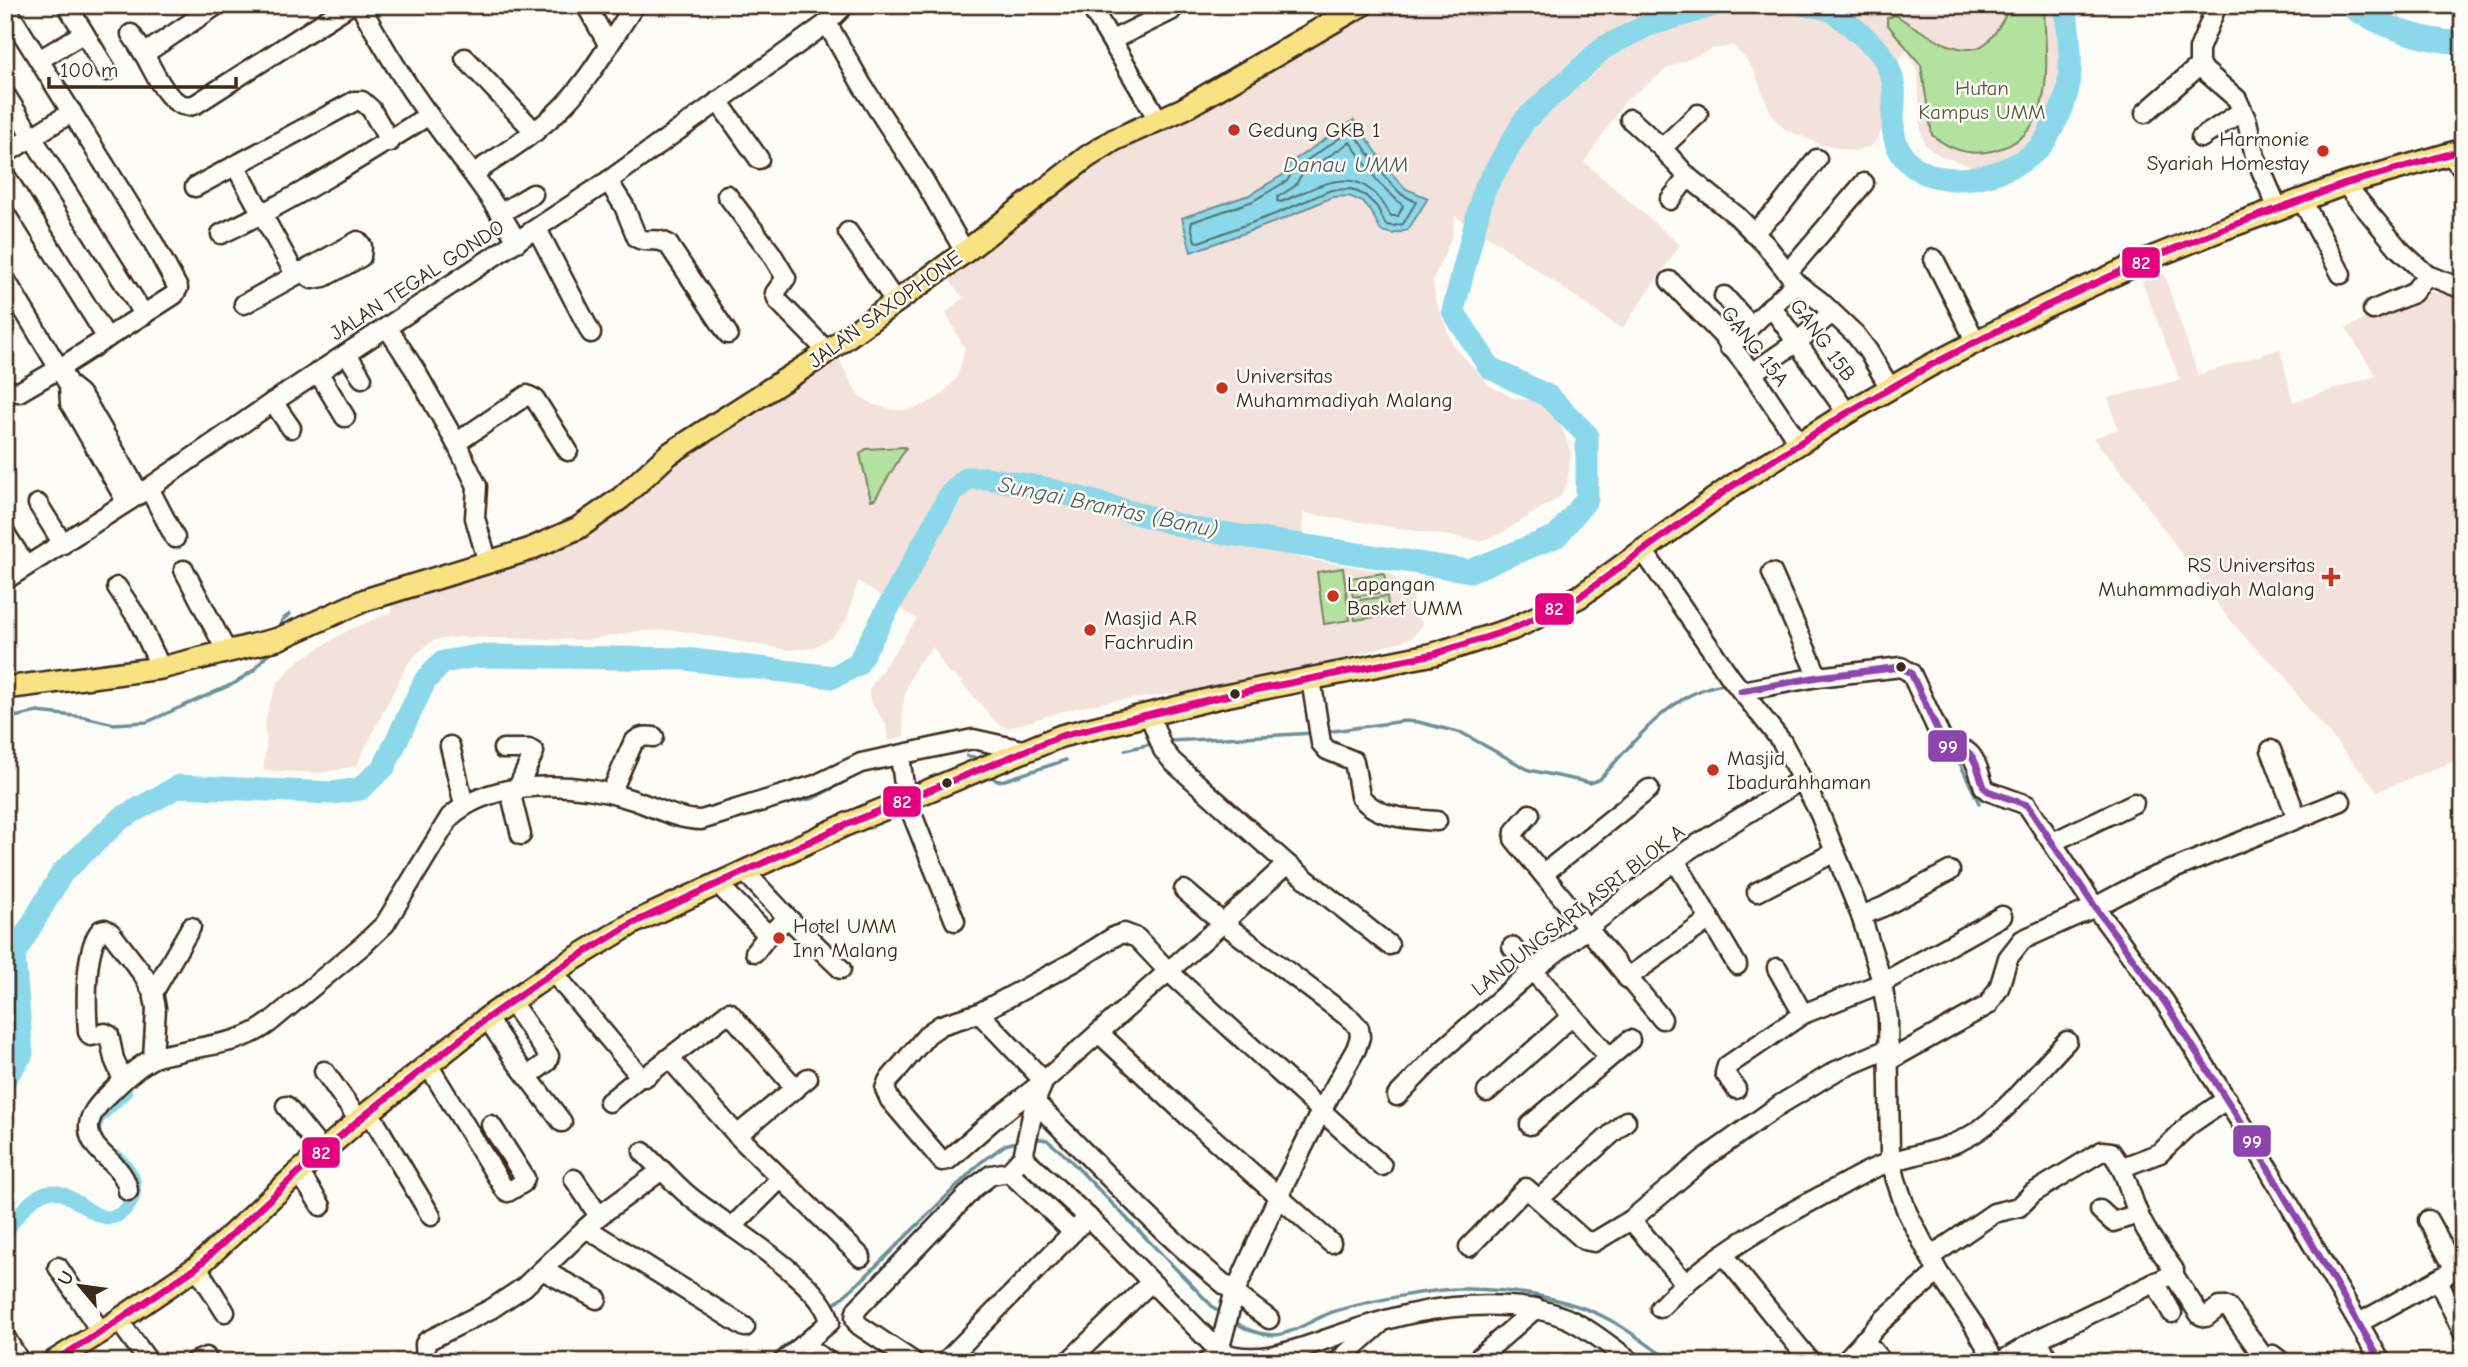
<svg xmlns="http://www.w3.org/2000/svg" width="2468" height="1367" font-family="'Comic Neue',sans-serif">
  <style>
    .built { fill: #f3e1db }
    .green { fill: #b3e1a0; stroke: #77865f; stroke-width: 2 }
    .water { fill: #8ad8e9; stroke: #6a9298; stroke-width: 2 }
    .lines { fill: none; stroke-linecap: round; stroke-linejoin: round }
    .shore { stroke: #5b706f; stroke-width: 2 }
    .stream { stroke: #6a9298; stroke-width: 3.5 }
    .canal { stroke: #8ad8e9; stroke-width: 14 }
    .river { stroke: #8ad8e9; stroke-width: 23 }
    .minor-casing { stroke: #3b2a1e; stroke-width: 23 }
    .major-casing { stroke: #3b2a1e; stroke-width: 26 }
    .minor { stroke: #fdfcf7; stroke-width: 18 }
    .major { stroke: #f8e281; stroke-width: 21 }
    .bus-1-casing { stroke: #fdfcf7; stroke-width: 12 }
    .bus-2-casing { stroke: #fdfcf7; stroke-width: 12 }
    .bus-1 { stroke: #e5007d; stroke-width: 7 }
    .bus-2 { stroke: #8e44ad; stroke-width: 7 }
    .poi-dot { fill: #c8321e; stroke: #fdfcf7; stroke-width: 2.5 }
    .bus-dot { fill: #3b2a1e; stroke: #fdfcf7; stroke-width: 2.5 }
    .labels { text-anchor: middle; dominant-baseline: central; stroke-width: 5; stroke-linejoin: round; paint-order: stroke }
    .park-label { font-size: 21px; fill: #59583e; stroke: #fdfcf7 }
    .poi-label { font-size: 21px; fill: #3b2a1e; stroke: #fdfcf7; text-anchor: start }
    .street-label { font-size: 21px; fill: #3b2a1e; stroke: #fdfcf7 }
    .water-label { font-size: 23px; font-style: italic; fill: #535e5b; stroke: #fdfcf7 }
    .line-badge { stroke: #fdfcf7; stroke-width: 2.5 }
    .badge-label { font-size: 19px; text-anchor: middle; font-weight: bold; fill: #fff }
  </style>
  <rect width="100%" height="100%" fill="#fdfcf7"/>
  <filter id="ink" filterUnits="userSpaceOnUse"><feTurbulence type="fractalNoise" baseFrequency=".0143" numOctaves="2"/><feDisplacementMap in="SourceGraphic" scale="14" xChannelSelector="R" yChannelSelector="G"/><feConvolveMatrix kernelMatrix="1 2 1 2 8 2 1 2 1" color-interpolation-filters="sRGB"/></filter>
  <g filter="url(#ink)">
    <g class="built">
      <path d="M1372,5H2056L2060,63L2053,100L2048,116L2037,135L2017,152L1984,168L1973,167L1944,157L1931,150L1925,144L1921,131L1918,72L1907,51L1887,71V99L1883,128L1873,145L1855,151L1822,145L1785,129L1772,116L1754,71L1745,58L1733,46L1712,49L1668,68L1626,100L1584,162L1680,245L1622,329L1497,242L1455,216L1452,236L1433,280L1435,300L1453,345L1489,385L1515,399L1545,400L1553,405L1571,452L1567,483L1561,496L1503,532L1481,541L1303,513L1301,558L1390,573L1414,595L1411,608L1423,624L1412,638L1339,660L1225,688L1104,702L1063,711L1008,728L1001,726L994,720L954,674H949L933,647L917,664L907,686L902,711L904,736L888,742L886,725L870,700L869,689L917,619L858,581L847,619L832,637L812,648L788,650L676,630L638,631L587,640L459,637L434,640L424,647L408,663L356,766L320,773L263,770L267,739L264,730L268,707L278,683L298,661L347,631L392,612L390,599L537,552L657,468L834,350L858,395L874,405L895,410H908L924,405L939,397L957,378L965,349L946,313L963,298L944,273L1086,170Z"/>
      <path d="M2163,271L2198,375L2280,349L2293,402L2376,376L2346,328L2427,291L2463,298V817L2459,819L2455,761L2378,791L2303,703L2284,674L2248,641L2222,610L2130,482L2093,438L2118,429L2108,398L2180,380L2142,282Z"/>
    </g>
    <g class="green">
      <path d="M2011,5H2044C2045,57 2061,136 1992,151C1970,156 1949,149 1932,135L1921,65L1887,24V18L1895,15C1918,28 1962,63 1986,43C1997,34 2004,17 2011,5Z"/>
      <path d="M904,447L906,448L875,499L871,500L860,454L866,449Z"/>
      <path d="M1343,568L1350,620L1324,624L1317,572Z"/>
      <path d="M1384,573L1387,592L1353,597L1350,578Z"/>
      <path d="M1387,596L1389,615L1355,620L1353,601Z"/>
    </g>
    <path class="water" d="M1354,120L1391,173L1406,189L1428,198L1408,230L1393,234L1381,231L1371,211L1363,202L1349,196L1332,197L1281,220L1191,252L1182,218L1249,195L1283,175L1290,163Z"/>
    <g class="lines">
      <g class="shore">
        <path d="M1352,130L1386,178L1401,194L1416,202L1403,224L1393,226L1386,225L1377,207L1366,196L1351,189L1331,190L1278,213L1199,242L1195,241L1191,226L1192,222L1253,201L1287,181L1295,168Z"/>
        <path d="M1350,142L1379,183L1403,206L1398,216H1391C1360,160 1328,182 1281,202L1277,201L1278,197L1295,186L1302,174Z"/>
      </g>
      <g class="stream">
        <path d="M278,631L282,620L290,614"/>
        <path d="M5,719L37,712L84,717L114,724L147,722L235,683L254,670L270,651"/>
        <path d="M1326,732L1404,721L1418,722L1462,733L1529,770L1591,783L1600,779C1634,742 1673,689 1726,684"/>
        <path d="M1170,741L1315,733"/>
        <path d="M1125,750L1151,744"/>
        <path d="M1956,755L1979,803"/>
        <path d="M967,756L974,757L978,762"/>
        <path d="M987,773L997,781L1005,780L1066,760"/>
        <path d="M771,807L814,798L867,770"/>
        <path d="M678,825C697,834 712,828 730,820"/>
        <path d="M1034,1138L1047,1140L1066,1156L1214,1308L1224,1314"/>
        <path d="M830,1308L862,1280L980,1163L1005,1145L1020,1141"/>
        <path d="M1233,1321C1245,1329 1258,1335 1273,1335C1289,1336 1316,1318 1332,1312C1366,1302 1424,1290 1459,1289C1506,1288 1568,1297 1610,1320C1632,1332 1652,1348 1672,1362"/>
        <path d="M768,1362L785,1346L802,1335"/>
      </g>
      <g class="canal">
        <path d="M94,1128L98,1118L125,1092"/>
        <path d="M5,1234C14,1220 31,1196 47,1192C75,1186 99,1237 126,1209C132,1202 133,1198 134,1189C136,1175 126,1167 117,1157"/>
      </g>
      <g class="river">
        <path d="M1806,5C1814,7 1825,7 1832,11C1841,16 1879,49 1883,57C1888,64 1893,79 1894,87C1896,110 1887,133 1902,154C1929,196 2010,179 2040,147C2048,139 2053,125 2059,115C2076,81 2070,41 2065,5"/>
        <path d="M2348,5C2376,25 2428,43 2463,42"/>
        <path d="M5,1078L22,1054L14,955L62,873L120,819L179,786L332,793L360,789L384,767L425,681L443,662L477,656L685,659L833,677L857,665L950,495L967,478H987L1044,488L1190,528L1470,571L1557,536L1587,499V435L1548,396L1490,368L1453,311L1484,190L1524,121L1603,48L1646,26L1714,5"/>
      </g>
      <g class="minor-casing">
        <g id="minor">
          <path d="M217,5L144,54C154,71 171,115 196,104L350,5"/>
          <path d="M360,5C381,43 403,80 428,114C459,157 492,196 517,242"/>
          <path d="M586,5L608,44"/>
          <path d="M1090,5L1159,121"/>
          <path d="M2217,5L2199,49V66L2237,99L2247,121L2255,156L2278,209"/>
          <path d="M5,6L153,242L178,288L174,295L60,368L19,392L9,391L5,389"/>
          <path d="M827,23L862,85L923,179L965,252"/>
          <path d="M84,33L107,71"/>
          <path d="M131,34L144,54"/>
          <path d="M1112,40L1171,11L1176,5"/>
          <path d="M465,58L535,132"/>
          <path d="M39,60L84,33L67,5"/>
          <path d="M5,94L144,315"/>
          <path d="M718,101L759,159"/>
          <path d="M2145,113L2199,66"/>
          <path d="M1630,119L1662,148L1688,177L1737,216L1765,244L1796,283L1820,301L1855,334L1868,351L1890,388"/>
          <path d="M2201,138L2242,111"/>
          <path d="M1662,148L1698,114"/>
          <path d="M5,154L72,112"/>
          <path d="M2449,154L2463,169"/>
          <path d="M235,165L295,274"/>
          <path d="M474,173C506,152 539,132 565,104C593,75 612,38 635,5"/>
          <path d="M5,175L107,338"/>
          <path d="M608,181L624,206L637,238C647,244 655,236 668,244L728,334"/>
          <path d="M2345,184L2399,249L2427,275L2463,289"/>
          <path d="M195,187L355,101H362L371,109L390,142"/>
          <path d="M727,195L771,253L786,278L775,293L778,301L826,350"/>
          <path d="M1670,200L1688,177"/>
          <path d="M2302,200L2341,274"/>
          <path d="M501,213L533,194"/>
          <path d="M537,229L591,333"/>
          <path d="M848,232L895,301"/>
          <path d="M1753,233L1779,208L1817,159"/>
          <path d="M221,234C293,200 361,158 429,115"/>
          <path d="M1934,259L1976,342"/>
          <path d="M1788,272L1864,183"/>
          <path d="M5,279L69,385L79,393L88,405L139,493"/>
          <path d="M1670,281L1722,335L1752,373L1799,443"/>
          <path d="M1724,296L1750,325"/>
          <path d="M244,304L358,241L362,246L361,257L324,277L312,279L301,271"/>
          <path d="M1771,306L1847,413"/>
          <path d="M2373,310L2413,293L2427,275"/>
          <path d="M387,327L415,370L456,443L527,395L535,399L568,451"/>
          <path d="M1729,347L1796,283"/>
          <path d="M347,354L362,378"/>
          <path d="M318,372L345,417"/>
          <path d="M1752,373L1797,342L1832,313"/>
          <path d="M69,385L70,403L126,501"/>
          <path d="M273,402L291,428"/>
          <path d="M456,443L477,486L475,518L488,563"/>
          <path d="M149,488L175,538"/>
          <path d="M38,504L63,544"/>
          <path d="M5,533L26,566"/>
          <path d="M1642,549L1731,678L1782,742L1819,812L1861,916L1881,978L1888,1018L1890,1155L1896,1180L1907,1212L1938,1272L1974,1325L1995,1362"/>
          <path d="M184,570L227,652"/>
          <path d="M1772,573L1818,677"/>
          <path d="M5,580L149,488L273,402L608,181L827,23L845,5"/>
          <path d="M117,587L138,619L161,668"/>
          <path d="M1311,679L1321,743L1327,750L1354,761L1360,796C1377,819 1411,819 1437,821"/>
          <path d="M1741,691L1818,677L1901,667L1911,673L1944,744C1951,749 1958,747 1966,751C1976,756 1980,777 1984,787L1988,791L2027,805L2095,907L2164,1001L2247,1132L2381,1362"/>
          <path d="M1149,713L1163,750L1173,762L1287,864L1389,945"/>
          <path d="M450,746L464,805"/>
          <path d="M503,749H529L534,752L517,790"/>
          <path d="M2271,750L2297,818"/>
          <path d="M900,756L906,799L955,921"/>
          <path d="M510,791L521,835"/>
          <path d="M611,793L633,743C639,736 645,736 654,737"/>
          <path d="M1530,814L1515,831L1514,839L1662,1019"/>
          <path d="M2053,842L2134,803"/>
          <path d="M1675,860L1737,965"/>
          <path d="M745,872L788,918L841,969"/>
          <path d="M1543,874L1649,789"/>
          <path d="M719,885L768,935"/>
          <path d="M1184,890L1223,923L1352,1020L1359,1028L1360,1037L1356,1049L1321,1111L1278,1197L1234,1294L1219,1351C1255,1366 1292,1351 1327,1339C1388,1317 1442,1302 1509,1306C1528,1307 1547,1310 1566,1318C1587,1327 1613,1348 1632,1362"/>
          <path d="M1757,892L1835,852"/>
          <path d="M1861,916L1885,906L1950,871"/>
          <path d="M1512,947L1609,1057"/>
          <path d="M755,952L768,935L788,918"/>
          <path d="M1777,968L1803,1014"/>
          <path d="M553,972L639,1075L645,1077L669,1058L737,1135L861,1257"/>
          <path d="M1627,978L1710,919"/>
          <path d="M153,993L191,927"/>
          <path d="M511,1002L549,1056L547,1062L528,1076"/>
          <path d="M979,1013L1044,1081L990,1123L948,1160L942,1161L890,1100L885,1089L888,1081L928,1034L941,1025L979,1013L1074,962L1115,936L1124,933L1137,938L1168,971L1382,1166"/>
          <path d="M487,1018L514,1059L562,1122"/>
          <path d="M1099,1033L1190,1118L1331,1243"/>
          <path d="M669,1058L729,1012L796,1089"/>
          <path d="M1890,1060L1988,1005L1999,988L2008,958L2022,940L2095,907L2144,881L2341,801"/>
          <path d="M428,1065L505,1190L508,1192L523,1183L525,1178L491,1125"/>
          <path d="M324,1071L359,1120"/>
          <path d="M123,1080L114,1059L109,1035L105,1033L91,1036L88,1032C86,1007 84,948 101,930L105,929L111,933L144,976L153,993L156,1008L153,1058"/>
          <path d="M1736,1089L1725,1073L1727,1066L1803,1014L1882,983L2002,916"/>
          <path d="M1487,1092L1572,1016"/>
          <path d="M1397,1096L1443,1049L1533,970L1690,849L1801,780"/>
          <path d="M609,1102L641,1076"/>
          <path d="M286,1106L323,1152"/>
          <path d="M369,1112L431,1216"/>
          <path d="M1530,1125L1630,1040"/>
          <path d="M737,1135L808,1078"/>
          <path d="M643,1152L661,1170"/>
          <path d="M1023,1157L1088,1217L1219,1351L1207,1362"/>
          <path d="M2123,1167L2160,1153L2189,1125L2227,1099"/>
          <path d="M299,1172L321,1206"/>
          <path d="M1009,1172L1073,1232"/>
          <path d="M574,1179L599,1216"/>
          <path d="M128,1191C125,1163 90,1154 89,1129C88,1116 98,1105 106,1097C120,1083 135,1068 152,1059C159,1055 170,1054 178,1052C210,1044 242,1044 269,1023L363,945L385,924L450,817C494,777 577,782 630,799C653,806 676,820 701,820L815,785L861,763L973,739L1023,750"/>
          <path d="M1539,1199L1626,1121"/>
          <path d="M2100,1210L2113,1222L2138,1214"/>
          <path d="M1631,1220L1686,1284"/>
          <path d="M732,1227L780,1179"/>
          <path d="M586,1228L599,1216L662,1170C672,1180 682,1191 694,1200C726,1225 824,1283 830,1322L803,1345"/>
          <path d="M1469,1247L1526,1188L1584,1240L1594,1242L1631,1220L1705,1158L1781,1104L1836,1071L1890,1048"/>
          <path d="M1723,1254L1811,1362"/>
          <path d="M1930,1257L1994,1213L2019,1207L2033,1193L2102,1151L2111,1152C2127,1172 2128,1190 2138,1213C2146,1234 2161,1251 2174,1270L2173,1274L2038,1339L2000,1362"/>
          <path d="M58,1267L101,1332"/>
          <path d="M197,1267L225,1312"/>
          <path d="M544,1271L597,1299"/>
          <path d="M2173,1274L2200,1315L2206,1317L2219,1307H2228L2265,1359"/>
          <path d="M2438,1280L2463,1332"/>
          <path d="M2155,1282L2172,1313"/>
          <path d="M1660,1308C1705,1260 1763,1227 1821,1196C1839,1187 1858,1175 1877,1167C1908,1154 1944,1152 1973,1134C2006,1114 2039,1069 2067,1041"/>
          <path d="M1269,1319C1183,1257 1109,1177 1035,1102L1044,1081L1223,923L1287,864"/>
          <path d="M119,1321L149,1362"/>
          <path d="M2359,1323L2451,1272L2452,1264L2428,1220"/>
          <path d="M5,1337L20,1362"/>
          <path d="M2038,1339L2049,1362"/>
          <path d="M1864,1340L1882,1362"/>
          <path d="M194,1362L206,1357"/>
          <path d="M426,1362L425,1344L427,1341L491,1309L524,1287L586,1228L745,1327"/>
          <path d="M783,1362L803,1345L829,1362"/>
          <path d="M914,1362L860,1326C854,1321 854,1316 857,1309L975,1187L991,1175L1009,1172L1023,1157L1035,1102"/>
          <path d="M945,1362L1088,1217"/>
          <path d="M1068,1362L1150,1283"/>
          <path d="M1337,1362L1380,1324"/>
          <path d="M1474,1362L1536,1308"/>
          <path d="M1844,1362L1883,1320L1938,1272"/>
          <path d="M2261,1362L2273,1355L2282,1362"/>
        </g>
      </g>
      <g class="major-casing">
        <g id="major">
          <path d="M5,688L161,668L278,639L365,600L528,550L578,528L621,498L669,454L814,361L965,252L1087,157L1114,140L1183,109L1362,5"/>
          <path d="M53,1362L101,1332L197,1267L299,1172L359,1120L487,1018L553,972L633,923L845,825L1061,736L1220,697L1434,654L1512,629L1579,597L1732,486L1847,413L1929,366L2044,307L2146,260L2223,229L2345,184L2463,150"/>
        </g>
      </g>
      <use href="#minor" class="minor"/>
      <use href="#major" class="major"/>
      <g class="bus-1-casing">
        <path id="bus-1" d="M53,1362L101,1332L197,1267L299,1172L359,1120L487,1018L553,972L633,923L845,825L1061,736L1220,697L1434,654L1512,629L1579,597L1732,486L1847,413L1929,366L2044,307L2146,260L2223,229L2345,184L2463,150"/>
      </g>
      <g class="bus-2-casing">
        <path id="bus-2" d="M1741,691L1818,677L1901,667L1911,673L1944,744C1951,749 1958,747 1966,751C1976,756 1980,777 1984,787L1988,791L2027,805L2095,907L2164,1001L2247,1132L2381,1362"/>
      </g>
      <use href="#bus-1" class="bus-1"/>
      <use href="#bus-2" class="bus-2"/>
    </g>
  </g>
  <g class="poi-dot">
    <circle cx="1234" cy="130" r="7"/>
    <circle cx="2323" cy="151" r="7"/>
    <circle cx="1222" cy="388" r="7"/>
    <path d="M2327.5 566.5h7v7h7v7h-7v7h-7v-7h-7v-7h7z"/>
    <circle cx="1333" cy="596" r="7"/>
    <circle cx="1090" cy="630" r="7"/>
    <circle cx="1713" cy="770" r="7"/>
    <circle cx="779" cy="938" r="7"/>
  </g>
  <g class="bus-dot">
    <circle cx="1901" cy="667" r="6"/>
    <circle cx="1235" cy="694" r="6"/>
    <circle cx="947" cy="783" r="6"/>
  </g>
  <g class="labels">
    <g class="park-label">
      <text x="1982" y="88">Hutan<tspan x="1982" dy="24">Kampus UMM</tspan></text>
    </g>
    <g class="poi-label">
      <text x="1248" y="130">Gedung GKB 1</text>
      <text x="2309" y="139" text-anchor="end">Harmonie<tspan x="2309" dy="24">Syariah Homestay</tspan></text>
      <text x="1236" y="376">Universitas<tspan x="1236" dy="24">Muhammadiyah Malang</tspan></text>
      <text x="2315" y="565" text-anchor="end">RS Universitas<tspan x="2315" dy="24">Muhammadiyah Malang</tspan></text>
      <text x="1347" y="584">Lapangan<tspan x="1347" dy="24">Basket UMM</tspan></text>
      <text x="1104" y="618">Masjid A.R<tspan x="1104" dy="24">Fachrudin</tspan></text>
      <text x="1727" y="758">Masjid<tspan x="1727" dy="24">Ibadurahhaman</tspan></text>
      <text x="793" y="926">Hotel UMM<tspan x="793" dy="24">Inn Malang</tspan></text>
    </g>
    <g class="street-label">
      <text transform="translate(417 280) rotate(-33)">JALAN TEGAL GONDO</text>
      <text transform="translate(885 309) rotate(-36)">JALAN SAXOPHONE</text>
      <text transform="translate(1823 340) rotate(54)">GANG 15B</text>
      <text transform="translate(1755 346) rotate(52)">GANG 15A</text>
      <text transform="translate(1578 910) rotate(-38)">LANDUNGSARI ASRI BLOK A</text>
    </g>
    <g class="water-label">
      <text x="1346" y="164">Danau UMM</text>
      <text transform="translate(1108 507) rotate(12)">Sungai Brantas (Banu)</text>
    </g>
  </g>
  <g class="line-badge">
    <rect x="2121" y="246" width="40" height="33" rx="7" fill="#e5007d"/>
    <rect x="1534" y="592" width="41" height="34" rx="7" fill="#e5007d"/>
    <rect x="1927" y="729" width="41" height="34" rx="7" fill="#8e44ad"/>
    <rect x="882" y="785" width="40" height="33" rx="7" fill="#e5007d"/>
    <rect x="2232" y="1124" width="40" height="34" rx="7" fill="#8e44ad"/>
    <rect x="301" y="1136" width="40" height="33" rx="7" fill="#e5007d"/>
  </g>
  <g class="badge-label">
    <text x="2141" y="269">82</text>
    <text x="1554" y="615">82</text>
    <text x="1948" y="753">99</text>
    <text x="902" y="808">82</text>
    <text x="2252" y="1148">99</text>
    <text x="321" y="1159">82</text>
  </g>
  <rect width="2468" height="1367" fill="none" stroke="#fdfcf7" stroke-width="28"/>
  <rect x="14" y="14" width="2440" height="1339" fill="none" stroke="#3b2a1e" stroke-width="2.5" filter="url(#ink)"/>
  <g transform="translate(80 1286) rotate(299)" stroke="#fdfcf7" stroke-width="5" paint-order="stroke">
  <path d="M0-5L12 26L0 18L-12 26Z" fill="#3b2a1e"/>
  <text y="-10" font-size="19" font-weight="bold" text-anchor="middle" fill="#3b2a1e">U</text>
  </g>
  <path d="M49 77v10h187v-10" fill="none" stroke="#3b2a1e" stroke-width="3.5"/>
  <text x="60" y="77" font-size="21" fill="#3b2a1e" stroke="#fdfcf7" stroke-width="5" paint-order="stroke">100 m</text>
</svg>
